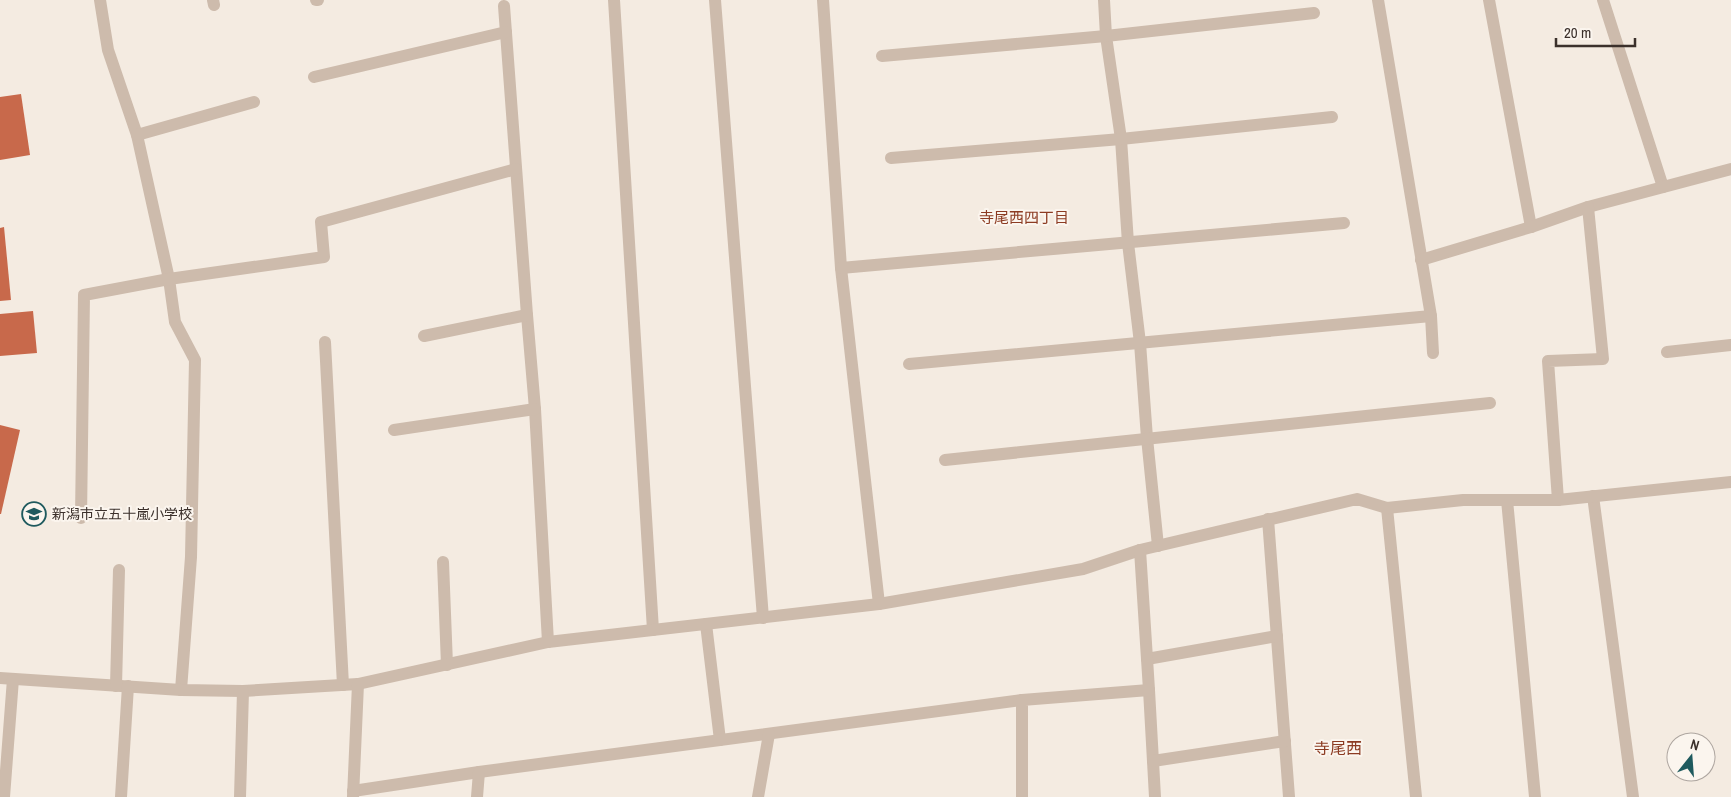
<svg xmlns="http://www.w3.org/2000/svg" width="1731" height="797" font-family="'Archivo Narrow','Noto Sans JP',sans-serif">
  <style>
    .building { fill: #c8694b }
    .lines { fill: none; stroke-linecap: round; stroke-linejoin: round }
    .minor { stroke: #cdbbac; stroke-width: 12 }
    .labels { text-anchor: middle; dominant-baseline: central; stroke-width: 4; stroke-linejoin: round; paint-order: stroke }
    .poi-label { font-size: 14px; fill: #3b302b; stroke: #fbf5ee; text-anchor: start }
    .neighbourhood-label { font-size: 15px; fill: #8c3b22; stroke: #fbf5ee }
    .quarter-label { font-size: 16px; fill: #8c3b22; stroke: #fbf5ee }
  </style>
  <rect width="100%" height="100%" fill="#f4ebe1"/>
  <g class="building">
    <path d="M21,94L30,155L0,160V97Z"/>
    <path d="M4,227L11,300L0,301V228Z"/>
    <path d="M33,311L37,353L0,356V314Z"/>
    <path d="M0,425L20,430L1,514H0Z"/>
  </g>
  <g class="lines">
    <g class="minor">
      <path d="M100,0L108,50L137,135L169,279L175,322L195,360L191,557L181,690"/>
      <path d="M213,0L214,5"/>
      <path d="M316,0H318"/>
      <path d="M614,0L653,630"/>
      <path d="M715,0L763,618"/>
      <path d="M823,0L841,268L879,604"/>
      <path d="M1104,0L1106,36L1121,139L1128,243L1140,343L1147,438L1158,546"/>
      <path d="M1378,0L1431,316L1433,353"/>
      <path d="M1489,0L1531,227"/>
      <path d="M1603,0L1663,187"/>
      <path d="M504,6L527,315L535,409L548,642"/>
      <path d="M882,56L1106,36L1314,13"/>
      <path d="M314,77L506,32"/>
      <path d="M137,135L254,102"/>
      <path d="M891,158L1121,139L1332,117"/>
      <path d="M1421,260L1531,227L1588,207L1731,169"/>
      <path d="M841,268L1344,223"/>
      <path d="M424,336L527,315"/>
      <path d="M325,342L343,685"/>
      <path d="M1667,352L1731,345"/>
      <path d="M909,364L1431,316"/>
      <path d="M394,430L535,409"/>
      <path d="M945,460L1490,403"/>
      <path d="M1593,496L1633,797"/>
      <path d="M1507,500L1535,797"/>
      <path d="M1558,500L1548,361L1603,359L1588,207"/>
      <path d="M1387,508L1416,797"/>
      <path d="M81,518L84,295L169,279L324,257L321,222L516,169"/>
      <path d="M1268,519L1289,797"/>
      <path d="M443,562L447,665"/>
      <path d="M706,624L720,740"/>
      <path d="M1147,659L1277,636"/>
      <path d="M0,678L181,690L243,691L358,684L548,642L879,604L1083,569L1140,550L1357,499L1387,508L1463,500H1558L1731,482"/>
      <path d="M116,686L119,570"/>
      <path d="M1149,690L1155,797"/>
      <path d="M1153,761L1285,741"/>
      <path d="M353,791L479,772L1022,700"/>
      <path d="M4,797L13,679"/>
      <path d="M121,797L128,686"/>
      <path d="M240,797L243,691"/>
      <path d="M353,797L358,684"/>
      <path d="M477,797L479,772"/>
      <path d="M758,797L769,734"/>
      <path d="M1022,797V700L1149,690L1140,550"/>
    </g>
  </g>
  <defs>
    <g id="school-ring" transform="scale(1.25)"><circle r="9.5" fill="#fbf5ee" stroke="#1f5a5e" stroke-width="1.5"/><path d="M0-5L7-2L0 1L-7-2ZM-4 1L0 2.5L4 1V4Q0 6-4 4Z" fill="#1f5a5e"/></g>
  </defs>
  <g fill-rule="evenodd">
    <use href="#school-ring" x="34" y="514"/>
  </g>
  <g class="labels">
    <g class="poi-label">
      <text x="52" y="514">新潟市立五十嵐小学校</text>
    </g>
    <g class="neighbourhood-label">
      <text x="1024" y="217">寺尾西四丁目</text>
    </g>
    <g class="quarter-label">
      <text x="1338" y="748">寺尾西</text>
    </g>
  </g>
  <g transform="translate(1691 757) rotate(17)"><circle r="24" fill="#fbf5ee" stroke="#aea6a0"/>
  <path d="M0-4L9 19L0 12L-9 19Z" fill="#1f5a5e"/>
  <text y="-8" font-size="14" font-weight="bold" text-anchor="middle" fill="#3b302b">N</text>
  </g>
  <path d="M1556 38v8h79v-8" fill="none" stroke="#3b302b" stroke-width="2.5"/>
  <text x="1564" y="38" font-size="15" fill="#3b302b" stroke="#fbf5ee" stroke-width="4" paint-order="stroke">20 m</text>
</svg>
